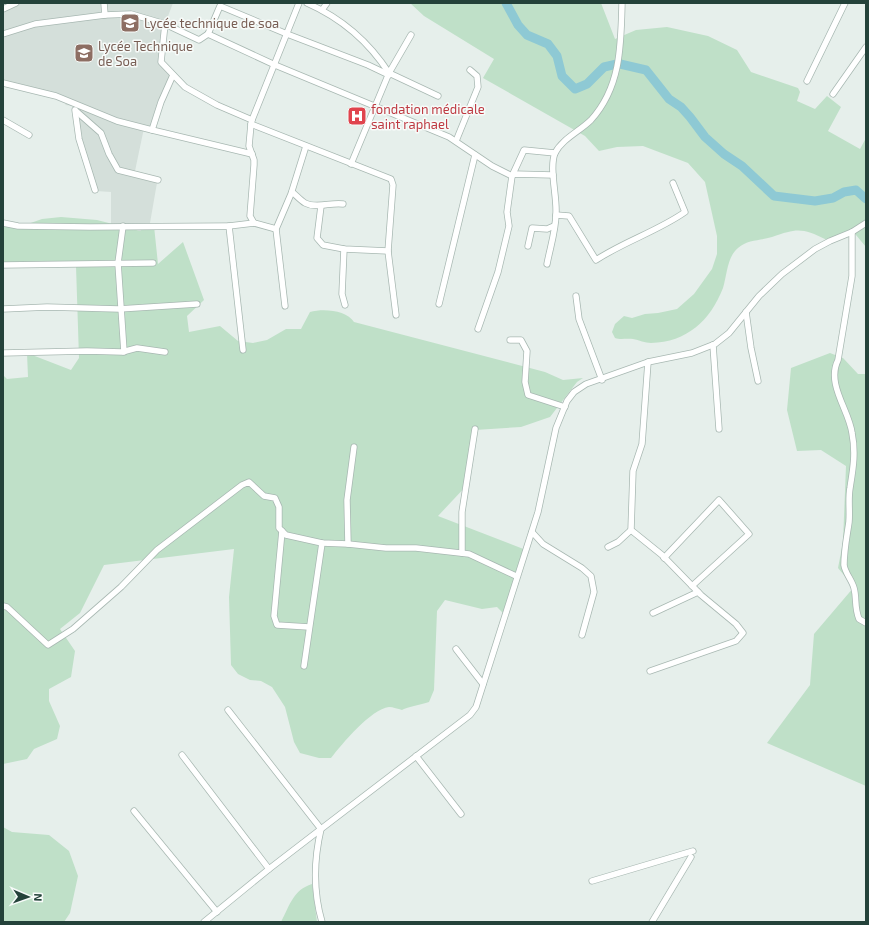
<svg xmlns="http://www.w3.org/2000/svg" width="869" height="925" font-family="'Exo 2',sans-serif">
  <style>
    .built { fill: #d4dfda }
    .green { fill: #bfe0c8 }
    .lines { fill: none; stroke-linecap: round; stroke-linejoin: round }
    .river { stroke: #8ec9d4; stroke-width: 9 }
    .street-casing { stroke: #a8b8b2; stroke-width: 7 }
    .street { stroke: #fff; stroke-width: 5.5 }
    .labels { text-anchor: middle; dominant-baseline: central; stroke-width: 3; stroke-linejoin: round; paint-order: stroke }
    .education-label { font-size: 13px; fill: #785e54; stroke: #f7fbf9; text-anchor: start }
    .health-label { font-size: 13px; fill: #be3a42; stroke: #f7fbf9; text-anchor: start }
  </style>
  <rect width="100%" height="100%" fill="#e6efeb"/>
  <path class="built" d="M3,3H173L165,24L161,62L173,75L152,130L144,128L135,171L158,177L150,223L140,231L111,224V192L96,191L76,126V106L65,105L69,101L3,83Z"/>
  <g class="green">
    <path d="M410,3H601L615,39L636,30L667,27L708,36L737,50L751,72L798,88L800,92L797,101L815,109L827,96L841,107L828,131L860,149L866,138V247L851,229L827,240C802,228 798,228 772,237C760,241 748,239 738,248C727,257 727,275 723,288C710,321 687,342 651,343C645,343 639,340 633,339C626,338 621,340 615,338L612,332L615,324L624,316L632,318L645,314L658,313L677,309L694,294L712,269L717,254V236L705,182L688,163L643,146L617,147L599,151L585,136L483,78L494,59L424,16Z"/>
    <path d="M61,217L97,220L140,231L150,223L154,226L158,264L183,242L204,300L187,316L189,332L220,326L238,341L253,343L267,340L286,329H301L310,312C323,308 347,310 354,322L545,372L563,380L583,378L577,382L550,417L521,427L475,430L468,484L438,516L526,550L503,613L497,607L482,609L445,600L437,611L434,690L429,702C421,705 406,707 402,710C398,709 393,707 389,707C371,709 342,744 331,758H319L300,753L294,742L285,707L272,687L261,681L250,680L238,674L231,665L229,597L234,549L104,565L80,613L60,629L75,651L71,677L49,689V701L60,726L57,739L34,749L27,759L3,764V375L7,379L28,377L27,353L71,370L79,358L76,266H3V222L25,225L42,219Z"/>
    <path d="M830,353L843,358L858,374H866V786L767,743L810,685L814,634L854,587L838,568L843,542L846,466L821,450L797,451L787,410L791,368Z"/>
    <path d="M3,827L12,832L49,835L69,851L78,876L70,913L64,922H3Z"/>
    <path d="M312,884L317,922H281C290,905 293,890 312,884Z"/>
  </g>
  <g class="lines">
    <g class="river">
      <path d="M506,3L518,25L527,35L548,44L557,56L562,76L575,89L587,84L604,67L617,64"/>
      <path d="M620,64L646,70L669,99L681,107L690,117L705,137L724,154L742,166L774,196L815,201L833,198L844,192L856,190L866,199"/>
    </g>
    <g class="street-casing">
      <g id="street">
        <path d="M104,3L105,15"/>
        <path d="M307,3C341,18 369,42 389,73L351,164"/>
        <path d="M3,9L16,3"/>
        <path d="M322,10L327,3"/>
        <path d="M165,24L161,62L185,87L217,105L252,120L251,124L391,179L393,185L388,251L396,315"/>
        <path d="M3,34L35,24L105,15L131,14L165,24L199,40L208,34L275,65L449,137L492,166L512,176L514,174L553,175"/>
        <path d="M208,34L220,6L287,34L368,65L389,75"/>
        <path d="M411,35L389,73L438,96"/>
        <path d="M173,75L161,102L152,130L252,154"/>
        <path d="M807,81L845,3"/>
        <path d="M3,83L56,96L117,121L152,130"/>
        <path d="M833,94L866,47"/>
        <path d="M75,110L79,139L95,190"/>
        <path d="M76,111L101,133L109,154L118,170L158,180"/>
        <path d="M3,120L29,135"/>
        <path d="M252,120L299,3"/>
        <path d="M251,124L249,146L254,160V165L250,216L254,223L276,229"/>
        <path d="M456,141L478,87L477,76L470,70"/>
        <path d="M292,192C296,195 300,200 305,203C316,209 331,202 343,204"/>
        <path d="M321,206L317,238L323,245L344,249L388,251"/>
        <path d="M556,215L569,216L596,260C625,241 658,231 685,212L673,183"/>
        <path d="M3,223L18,226L90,227L229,226L243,350"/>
        <path d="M123,226L118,263L124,352"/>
        <path d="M229,226L254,223"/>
        <path d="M852,232V276L838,360C826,384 849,410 852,433C856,453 853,469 850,488C848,499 850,511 849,522C847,536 844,550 844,565C845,573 852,580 854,588C857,599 854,606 859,619L866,623"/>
        <path d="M528,246L532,228L547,229L554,226"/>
        <path d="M344,249L342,294L345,305"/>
        <path d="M547,264C550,248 556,230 556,213C557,196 549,168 555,153C562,139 580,131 591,120C621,87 621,45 622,3"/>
        <path d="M3,265L153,263"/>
        <path d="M576,296L579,319L602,380"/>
        <path d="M439,304L475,155"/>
        <path d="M285,306L276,229L291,194L306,146"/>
        <path d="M3,309L47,307L119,309L197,304"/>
        <path d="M746,312L751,348L758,381"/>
        <path d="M478,329L498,272L509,226L507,212L512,176L524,150L555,153"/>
        <path d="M510,340H521L527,351L525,382L528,395L565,407"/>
        <path d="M713,345L719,429"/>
        <path d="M3,353L87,351L122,352L137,348L165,352"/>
        <path d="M648,362L642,444L633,471L631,530L662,555L701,595L736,624L743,633L736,641L650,671"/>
        <path d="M282,531L274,616L277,625L309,627"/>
        <path d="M532,532L543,544L582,568L591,576L594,592L582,635"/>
        <path d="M348,544L347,500L354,447"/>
        <path d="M608,547L618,542L631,530"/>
        <path d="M462,553V512L475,429"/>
        <path d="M664,558L719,500L749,534L692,586"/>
        <path d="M3,606L7,607L48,645L73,629L121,587L157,550L242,485L249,482L264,496L275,498L279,507V528L286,535L322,543L348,544L386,548H416L469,554L516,576"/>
        <path d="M653,613L698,592"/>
        <path d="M456,649L483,684"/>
        <path d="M304,666L322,543"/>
        <path d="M182,755L269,869L321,829L228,710"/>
        <path d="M416,756L461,814"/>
        <path d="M134,811L217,912"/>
        <path d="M592,881L693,851"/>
        <path d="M204,922L269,869"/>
        <path d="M322,922C313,891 314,859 321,829L470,715L476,707L538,512L556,428L567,401L574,392L586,384L648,362L692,353L715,344L729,333L759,296L782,274L815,249L830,241L852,232L866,223"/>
        <path d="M652,922L691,857"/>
      </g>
    </g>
    <use href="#street" class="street"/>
  </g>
  <defs>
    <g id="school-square" transform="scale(1)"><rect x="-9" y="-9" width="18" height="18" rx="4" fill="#8d6e63" stroke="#f7fbf9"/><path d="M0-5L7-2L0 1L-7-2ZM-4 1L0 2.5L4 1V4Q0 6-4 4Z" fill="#fff"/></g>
    <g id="hospital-square" transform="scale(1)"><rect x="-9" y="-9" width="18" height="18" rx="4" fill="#e0444e" stroke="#f7fbf9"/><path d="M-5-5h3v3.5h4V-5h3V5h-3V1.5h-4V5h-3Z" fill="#fff"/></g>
  </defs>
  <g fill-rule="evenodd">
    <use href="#school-square" x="130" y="23"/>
    <use href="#school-square" x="84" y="53"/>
    <use href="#hospital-square" x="357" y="116"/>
  </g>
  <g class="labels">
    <g class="education-label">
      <text x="144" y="23">Lycée technique de soa</text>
      <text x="98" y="46">Lycée Technique<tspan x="98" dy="15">de Soa</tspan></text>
    </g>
    <g class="health-label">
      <text x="371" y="109">fondation médicale<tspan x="371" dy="15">saint raphael</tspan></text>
    </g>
  </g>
  <rect width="869" height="925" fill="none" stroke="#24423a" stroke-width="8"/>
  <g transform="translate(28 897) rotate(92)" stroke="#f7fbf9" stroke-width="3" paint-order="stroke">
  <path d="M0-3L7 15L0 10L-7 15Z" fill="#24423a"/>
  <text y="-6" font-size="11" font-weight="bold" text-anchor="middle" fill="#24423a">N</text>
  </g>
</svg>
